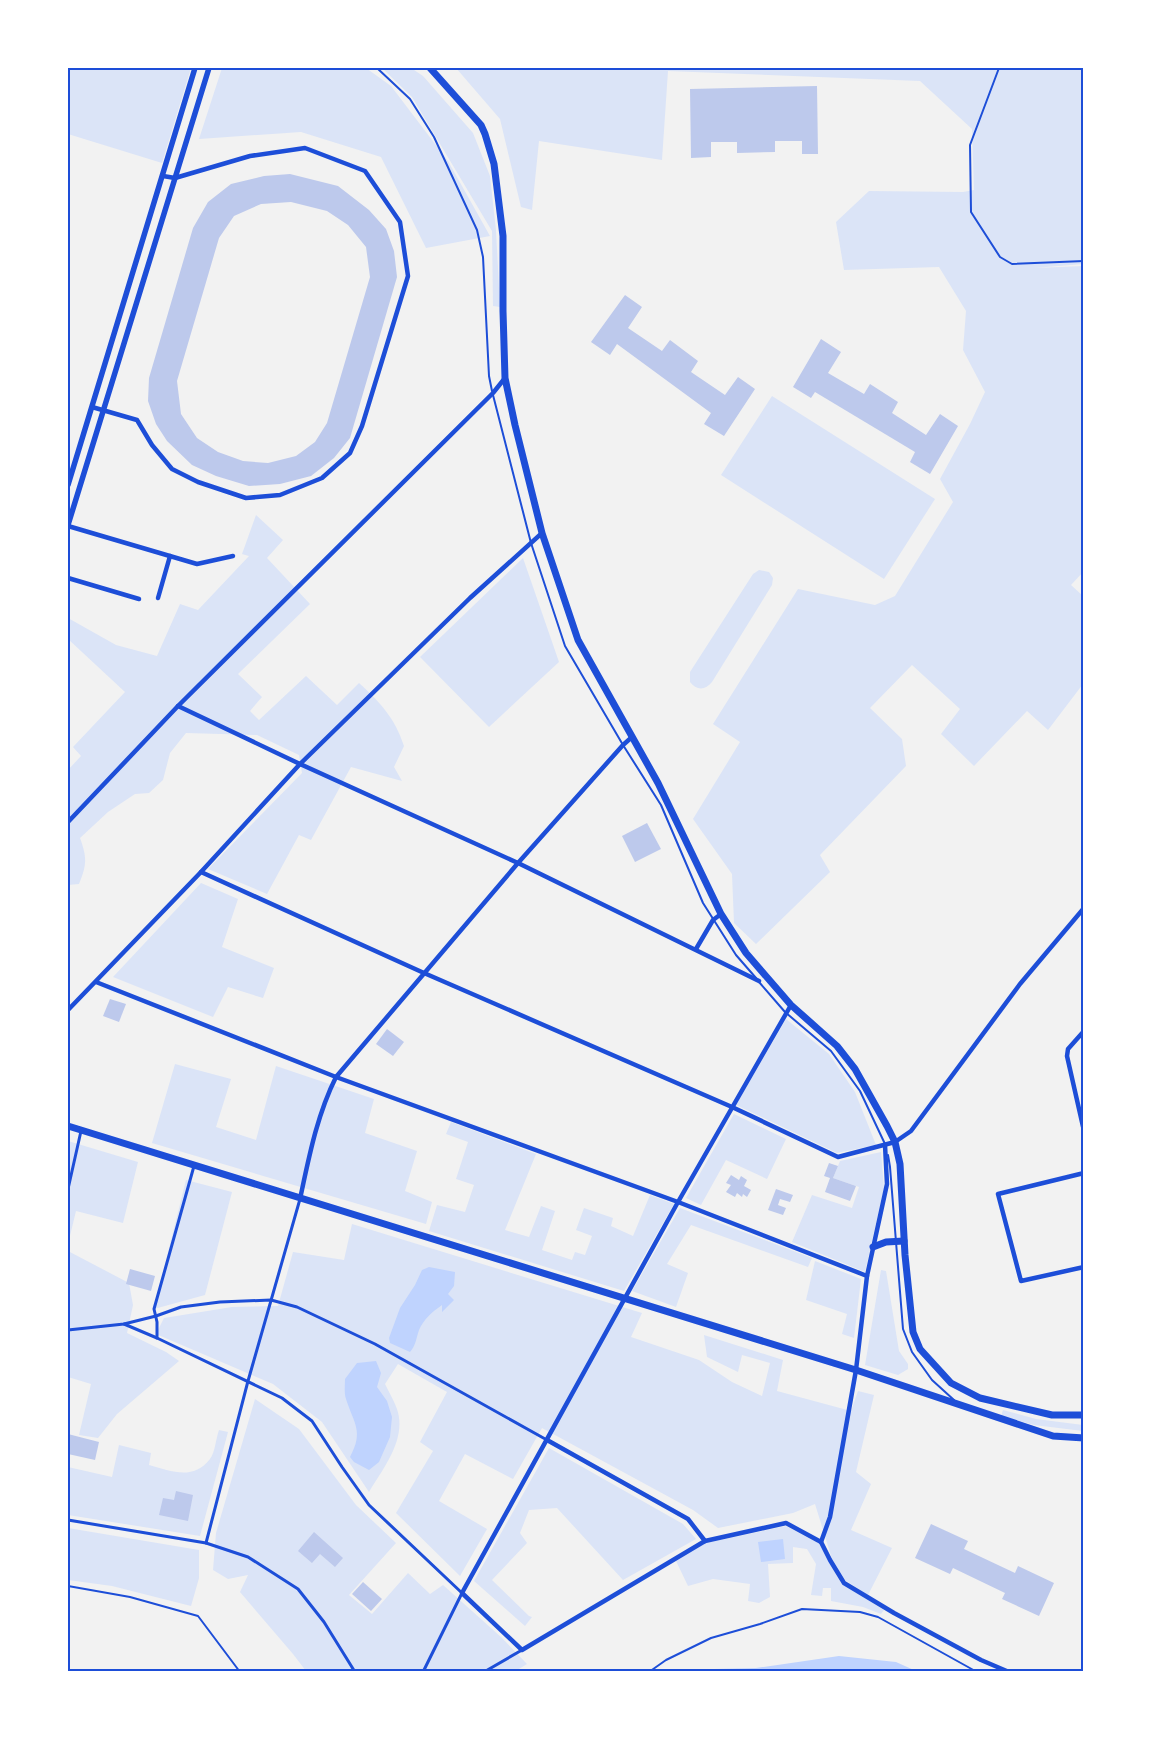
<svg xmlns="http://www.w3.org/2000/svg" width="1151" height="1739" font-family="Overpass,sans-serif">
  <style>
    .green { fill: #dbe4f7 }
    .water { fill: #bfd3fe }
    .building { fill: #bdc9ec; fill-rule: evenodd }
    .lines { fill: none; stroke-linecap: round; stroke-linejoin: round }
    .path { stroke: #1d4ed8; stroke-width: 2 }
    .service { stroke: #1d4ed8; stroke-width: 2 }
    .pedestrian { stroke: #1d4ed8; stroke-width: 3 }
    .minor { stroke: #1d4ed8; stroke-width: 4.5 }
    .tertiary { stroke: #1d4ed8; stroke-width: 5.5 }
    .primary { stroke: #1d4ed8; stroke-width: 7 }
    .neatline { fill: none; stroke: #1d4ed8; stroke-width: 2 }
  </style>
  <rect width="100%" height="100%" fill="#f2f2f2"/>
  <g class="green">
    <path d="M68,68H191L162,163L68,134Z"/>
    <path d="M222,68H366L391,86L448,161L490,236L426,248L381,157L301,132L199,139Z"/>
    <path d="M382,68H411L423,76L473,133L490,176L496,230L500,307L493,306L492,231L412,97Z"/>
    <path d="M456,68H1083V264L1034,268L1083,266L1084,571L1071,585L1083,596V684L1048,730L1027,711L974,766L941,734L960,709L912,665L870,708L902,739L906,766L820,855L830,872L756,944L734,923L732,874L693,819L740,742L713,724L798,589L875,605L895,596L953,502L940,479L970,424L985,392L963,350L966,311L939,267L844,270L836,222L869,191L963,192L974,190L972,129L920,81L668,71L662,160L539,141L532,210L521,207L500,119Z"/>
    <path d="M772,396L935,499L884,579L721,475Z"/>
    <path d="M256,515L283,540L267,558L310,604L238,674L262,697L250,711L259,720L306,676L337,705L359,683C380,702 395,718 404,746L394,767L402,781L351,767L311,840L299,835L267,894L208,869L302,773L299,755L257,735L186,733L170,753L163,780L149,793L135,794L108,812L80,838C87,857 87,865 79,884L68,885V770L81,756L73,747L125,692L68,639V618L116,645L157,656L180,604L198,610L249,556L242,554Z"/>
    <path d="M523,558L559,662L489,727L420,657Z"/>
    <path d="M759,570L769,572L773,578L772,585L712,682C705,691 696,690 690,682V672L753,574Z"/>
    <path d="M201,883L238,899L222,947L274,968L263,998L228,987L213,1017L113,977Z"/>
    <path d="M786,1019L829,1054L855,1092L876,1145L837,1153L736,1105Z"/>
    <path d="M175,1064L231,1079L216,1127L256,1140L276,1066L374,1099L365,1133L417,1151L405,1191L432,1202L426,1224L152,1143Z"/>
    <path d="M734,1114L786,1139L767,1179L726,1160L701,1205L686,1198Z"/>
    <path d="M451,1122L536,1154L505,1230L529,1237L541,1206L555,1211L542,1250L572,1260L575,1252L585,1255L592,1236L576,1230L584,1208L613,1218L611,1226L633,1236L650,1195L674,1204L624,1291L429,1231L437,1205L465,1212L474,1185L456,1179L468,1142L446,1134Z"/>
    <path d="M68,1141L138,1162L123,1223L76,1211L68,1244Z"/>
    <path d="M881,1152L884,1188L865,1272L792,1242L812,1195L852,1208L859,1187L833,1178L840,1161Z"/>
    <path d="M186,1180L232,1192L205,1295L154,1309Z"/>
    <path d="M680,1208L812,1258L808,1267L691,1225L667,1264L688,1273L676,1307L632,1291Z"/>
    <path d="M352,1224L642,1313L631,1337L699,1360L732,1382L762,1396L770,1363L742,1355L738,1372L707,1357L704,1335L783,1360L777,1391L851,1411L858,1391L874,1395L856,1472L871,1484L851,1530L892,1548L868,1595L845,1580L832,1559L815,1504L793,1513L718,1528L693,1510L542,1428L513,1479L465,1454L439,1501L487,1529L460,1576L396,1513L433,1451L420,1442L447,1392L398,1364L385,1384C389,1392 394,1401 397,1409C407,1439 384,1467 369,1492L322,1422L273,1384L156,1334L164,1318L232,1307L278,1306L293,1252L344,1260Z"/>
    <path d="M68,1251L129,1283L133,1305L127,1333L166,1352L179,1361L117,1414L98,1438L79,1435L91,1384L68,1377Z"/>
    <path d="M815,1261L861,1279L854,1338L842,1334L847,1314L806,1300Z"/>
    <path d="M881,1270L886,1271L899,1351L908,1364V1369L898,1375L865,1365Z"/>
    <path d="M255,1399L299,1429L356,1505L396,1543L349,1595L372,1614L408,1573L430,1594L443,1585L501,1637L527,1664L514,1672L306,1671L293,1654L240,1592L248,1575L228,1579L213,1570L216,1533Z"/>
    <path d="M1003,1410L1036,1419L1083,1425V1431L1034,1425L1001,1416Z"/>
    <path d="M219,1430L228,1432L200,1536L68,1515V1467L112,1477L119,1445L151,1453L149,1465C171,1471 193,1481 210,1459C215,1453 216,1438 219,1430Z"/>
    <path d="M549,1448L683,1524L696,1539L623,1580L557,1508L529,1510L520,1533L527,1543L492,1580L529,1616L532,1617L525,1626L474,1581Z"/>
    <path d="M786,1526L820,1544L841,1583L884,1610L881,1614L863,1607L831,1601V1588H823L822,1596L811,1595L816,1564L807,1549L793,1547V1563L768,1564L770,1597L759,1603L748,1601L750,1584L713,1579L688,1586L676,1561L706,1543Z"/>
    <path d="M68,1528L199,1550V1578L191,1606L112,1586L68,1580Z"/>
  </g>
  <g class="water">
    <path d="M429,1267L455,1272L454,1286L448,1294L454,1300L442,1312V1305C432,1312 424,1319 419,1330C416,1339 416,1345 410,1352L390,1343L389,1338L400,1308L415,1285L422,1270Z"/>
    <path d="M376,1361L381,1373L377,1387L387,1401L392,1417L390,1437L379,1462L369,1470L354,1462L350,1457C364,1431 354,1424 346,1399C344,1393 345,1385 345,1379L357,1363Z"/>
    <path d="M783,1539L785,1559L761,1562L758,1542Z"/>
    <path d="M839,1656L896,1662L916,1671H708L714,1669L756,1668Z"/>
  </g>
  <g class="building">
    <path d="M817,86L818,154H802V141H775V152L737,153V142H711V157L691,158L690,89Z"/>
    <path d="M290,174L338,186L369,210L386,229L394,251L397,277L350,438L334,458L311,476L280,484L249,486L216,476L192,465L167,441L156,424L148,401L149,378L193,228L208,202L231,184L264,176ZM291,202L327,211L348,225L366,247L370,277L327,423L315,442L296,456L268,463L243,461L218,452L197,438L181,414L177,381L219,238L234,216L261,204Z"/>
    <path d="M625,295L642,307L628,328L662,351L670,340L698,361L691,372L725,395L738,377L755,389L724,436L704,424L711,413L617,344L610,355L591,342Z"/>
    <path d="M821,339L841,352L828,373L864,394L870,384L898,402L892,413L926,435L940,414L958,426L930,474L910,462L915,452L815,392L811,398L793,387Z"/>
    <path d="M647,823L661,849L635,862L622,836Z"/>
    <path d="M110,999L126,1004L119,1022L103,1016Z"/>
    <path d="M387,1029L404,1042L393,1056L376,1044Z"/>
    <path d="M829,1163L838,1166L833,1178L856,1186L850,1201L825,1192L830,1178L824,1176Z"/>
    <path d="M731,1175L739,1180L741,1176L747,1180L744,1186L751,1190L747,1197L743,1194L742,1197L737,1193L735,1197L726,1192L731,1185L726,1183Z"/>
    <path d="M776,1189L793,1195L790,1202L780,1199L778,1205L786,1208L783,1215L768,1210Z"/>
    <path d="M130,1269L155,1276L151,1291L126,1284Z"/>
    <path d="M68,1434L99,1442L95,1460L68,1454Z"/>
    <path d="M176,1491L193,1495L188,1521L159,1515L163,1498L174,1500Z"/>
    <path d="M931,1524L968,1541L964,1549L1015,1573L1018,1566L1054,1583L1039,1616L1002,1599L1005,1593L953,1568L950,1574L915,1558Z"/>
    <path d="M314,1532L343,1558L335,1567L320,1554L312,1563L298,1551Z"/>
    <path d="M363,1582L382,1599L371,1611L352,1594Z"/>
  </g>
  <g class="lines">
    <g class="path">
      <path d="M999,68L970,145L971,212L1000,257L1012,264L1084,261"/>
      <path d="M68,1586L130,1597L198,1616L240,1672"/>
      <path d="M649,1672L666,1660L711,1638L760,1624L802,1609L860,1612L878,1617L977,1672"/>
    </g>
    <g class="service">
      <path d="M377,68L410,99L434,137L477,230L483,257L489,376L492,391"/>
      <path d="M493,395L531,543L565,646L623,745L661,805L703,903L736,955L756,978"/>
      <path d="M759,982L785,1012L831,1051L860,1091L885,1144"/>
      <path d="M888,1155L890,1167L903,1329L912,1352L932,1380L954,1400"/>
    </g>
    <g class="pedestrian">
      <path d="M68,1189L81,1131"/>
      <path d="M124,1324L157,1338L282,1398L312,1421L342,1467L369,1505L462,1593L423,1672"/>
      <path d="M68,1330L124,1324L156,1316L181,1307L220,1302L271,1300L297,1307L375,1344L547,1440"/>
      <path d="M157,1338V1322L154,1309L194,1166"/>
      <path d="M68,1520L206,1543L248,1557L298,1589L324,1622L355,1672"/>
      <path d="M206,1543L248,1381L300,1199"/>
      <path d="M484,1672L522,1650"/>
    </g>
    <g class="minor">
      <path d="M92,407L137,420L152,445L172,469L198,482L246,498L280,495L322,478L350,453L362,426L408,276L400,222L365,171L305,148L250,156L175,178L163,176"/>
      <path d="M68,526L197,564L233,556"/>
      <path d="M68,578L139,599"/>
      <path d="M158,598L170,556"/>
      <path d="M178,706L300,764L518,863L759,981"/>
      <path d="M68,822L178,706L493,393L505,378"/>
      <path d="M201,872L424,973L732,1107L838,1157L895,1142L911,1131L1020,984L1084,908"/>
      <path d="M696,949L713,920L721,914"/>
      <path d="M96,982L336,1077L678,1202L867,1276"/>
      <path d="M791,1005L678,1202L462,1593L522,1650L705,1541L786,1523L821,1542"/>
      <path d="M68,1010L201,872L300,764L470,598L542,533"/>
      <path d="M1084,1031L1068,1049L1067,1056L1084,1131"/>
      <path d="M885,1145L887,1184L867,1276L856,1370L830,1517L821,1542L830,1560L844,1583L894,1613L981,1660L1009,1672"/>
      <path d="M1084,1173L998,1194L1021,1281L1084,1267"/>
      <path d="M300,1199C309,1157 317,1115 336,1077L518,863L623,745L632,737"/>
      <path d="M547,1440L688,1519L705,1541"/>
    </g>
    <g class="tertiary">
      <path d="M68,485L195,68"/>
      <path d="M68,525L209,68"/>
    </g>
    <g class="primary">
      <path d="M430,68L481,125L485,134L494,164L503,236V311L505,378L515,425L542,533L578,640L658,783L721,914L746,953L791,1005L837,1046L855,1069L887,1126L895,1142L900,1164L905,1255L913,1332L920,1349L951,1383L980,1398L1052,1415H1084"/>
      <path d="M68,1126L856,1370L1053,1436L1084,1438"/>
      <path d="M873,1247L886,1242L904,1241"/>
    </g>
  </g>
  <rect width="1151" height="1739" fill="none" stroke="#ffffff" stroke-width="138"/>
  <rect x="69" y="69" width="1013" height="1601" class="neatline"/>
</svg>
